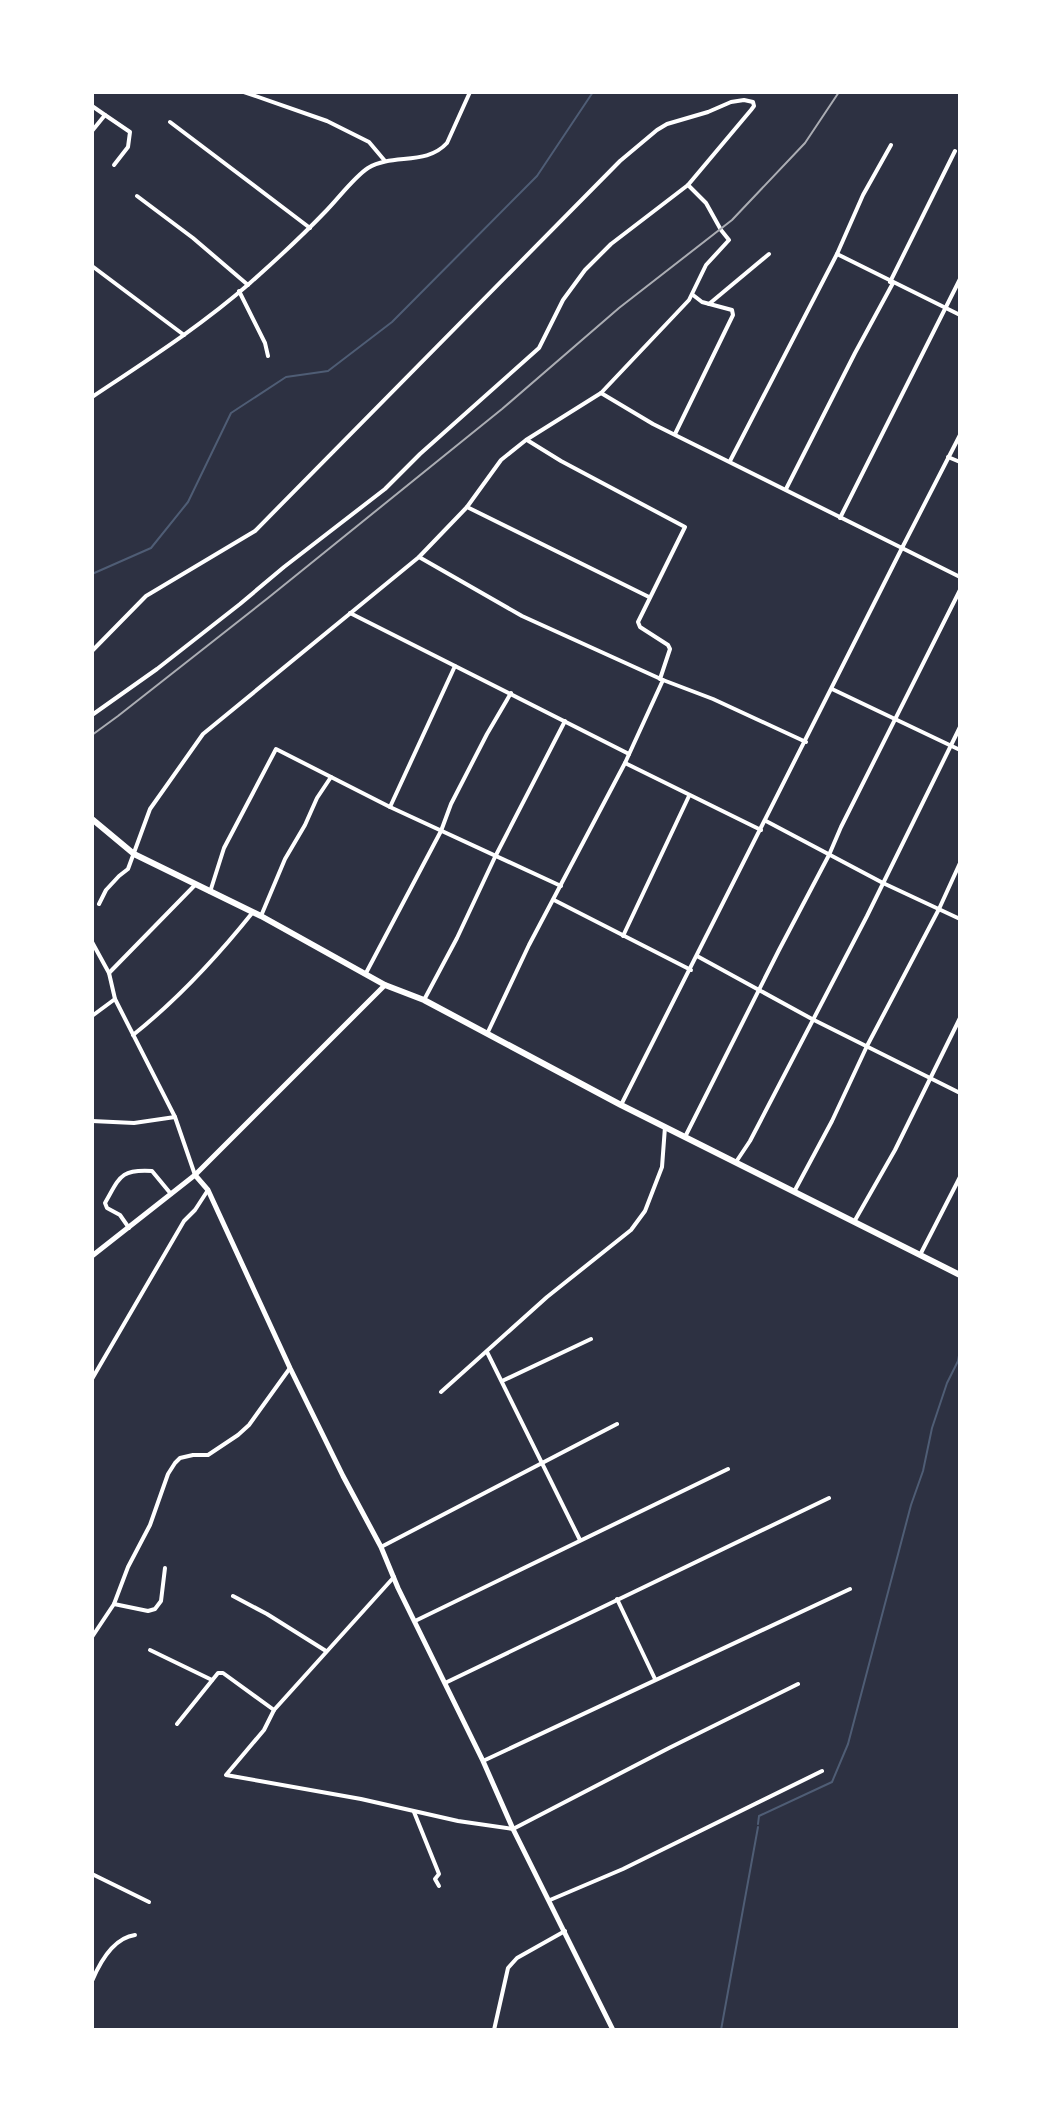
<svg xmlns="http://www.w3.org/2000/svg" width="1052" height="2122" font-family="'DejaVu Sans',sans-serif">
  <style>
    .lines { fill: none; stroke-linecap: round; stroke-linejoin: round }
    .stream { stroke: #4f5d75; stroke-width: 2 }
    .minor { stroke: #fff; stroke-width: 4 }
    .tertiary { stroke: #fff; stroke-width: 5 }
    .secondary { stroke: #fff; stroke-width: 6 }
    .rail { stroke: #abadb3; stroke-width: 2 }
  </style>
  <rect width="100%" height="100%" fill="#2d3142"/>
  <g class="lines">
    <g class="stream">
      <path d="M92,574L151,548L188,502L231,413L286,377L328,371L392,322L537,176L593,92"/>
      <path d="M758,1824L759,1816L832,1782L848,1744L911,1505L923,1471L932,1428L947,1383L958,1361L960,1350"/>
      <path d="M721,2030L758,1827"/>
    </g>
    <g class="minor">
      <path d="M244,92L327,121L369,142L385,161"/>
      <path d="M92,106L105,115L92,131"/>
      <path d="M105,115L130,132L128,147L114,165"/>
      <path d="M170,122L310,228"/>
      <path d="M137,196L193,238L248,285"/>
      <path d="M837,254L960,315"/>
      <path d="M92,266L184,335"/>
      <path d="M890,282L955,151"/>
      <path d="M239,291L265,343L268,356"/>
      <path d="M709,304L769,254"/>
      <path d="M601,393L653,424L902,548L960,435"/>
      <path d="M92,397C146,361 201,326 250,283C276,260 302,236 325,212C338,199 354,177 368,168C393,153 426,166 447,143L470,92"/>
      <path d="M675,434L733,315L732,310L702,302L693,295"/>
      <path d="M527,440L561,461L685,527L638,622L640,627L668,645L670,649L660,679"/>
      <path d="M948,457L960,462"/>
      <path d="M730,461L837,254L863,195L891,145"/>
      <path d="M786,489L855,353L893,283"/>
      <path d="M467,507L501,460L526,440L601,393L689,300L706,265L729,240L721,230L706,203L688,185"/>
      <path d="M840,518L960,279"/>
      <path d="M419,557L522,616L663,680L625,763"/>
      <path d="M350,613L629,754"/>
      <path d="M92,651L146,596L255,531L620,161L657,130L667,124L708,112L731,102L744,100L753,102L754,106L751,110L688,185L611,244L585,270L563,300L539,348L420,454L385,489L284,567L240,604L157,669L92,715"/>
      <path d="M663,680L713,699L806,742"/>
      <path d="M832,689L960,750"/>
      <path d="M390,807L455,666"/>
      <path d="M766,821L883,883L960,919"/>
      <path d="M210,892L224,848L276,749L390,807L561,886"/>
      <path d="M554,900L691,970"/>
      <path d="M99,904L106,890L119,876L128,869L150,809L203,734L419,557L467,507L649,597"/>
      <path d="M261,916L285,859L305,825L317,798L331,777"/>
      <path d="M623,936L689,796"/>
      <path d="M92,942L109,973L115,999"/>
      <path d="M697,956L812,1019L960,1093"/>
      <path d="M109,973L195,885"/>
      <path d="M366,973L441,831L451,804L487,734L511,693"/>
      <path d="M424,1000L457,938L495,857L565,721"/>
      <path d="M92,1016L115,999L175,1117L195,1175"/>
      <path d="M487,1034L529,945L625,763L761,830"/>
      <path d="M133,1035C177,1000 217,957 253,912"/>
      <path d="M621,1105L902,548L960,577"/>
      <path d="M92,1121L134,1123L175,1117"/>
      <path d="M685,1137L779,950L829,855L841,827L960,590"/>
      <path d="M736,1162L750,1141L867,916L960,727"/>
      <path d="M794,1192L832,1121L867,1046L939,909L960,863"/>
      <path d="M854,1222L895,1150L960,1018"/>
      <path d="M129,1228L120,1215L107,1208L105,1203C120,1177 120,1169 152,1171L171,1194"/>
      <path d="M920,1255L960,1177"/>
      <path d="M487,1352L580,1540"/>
      <path d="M92,1379L184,1221L195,1210L208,1190"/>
      <path d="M502,1381L591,1339"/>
      <path d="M441,1392L547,1297L631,1230L645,1211L662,1167L665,1127"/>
      <path d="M381,1547L617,1424"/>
      <path d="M394,1577L274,1710L264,1730L226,1775L361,1799L458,1821L513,1829L669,1748L798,1684"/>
      <path d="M233,1596L267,1614L326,1651"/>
      <path d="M617,1599L655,1679"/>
      <path d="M114,1604L148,1611L155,1609L161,1601L165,1568"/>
      <path d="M415,1621L728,1469"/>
      <path d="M92,1637L114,1604L128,1567L150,1525L168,1474L175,1463L180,1458L193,1455H208L238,1435L249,1425L290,1368"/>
      <path d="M150,1650L212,1680"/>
      <path d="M445,1683L829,1498"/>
      <path d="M177,1724L218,1673H223L274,1710"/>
      <path d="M483,1761L850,1589"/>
      <path d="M414,1812L437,1869L439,1874L435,1879L439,1886"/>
      <path d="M92,1874L149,1902"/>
      <path d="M550,1900L623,1869L822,1771"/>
      <path d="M92,1981C100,1962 113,1938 135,1935"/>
      <path d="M494,2030L508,1968L517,1958L565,1931"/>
    </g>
    <g class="tertiary">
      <path d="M195,1175L208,1190L290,1368L343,1476L381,1547L398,1588L483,1761L513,1829L613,2030"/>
      <path d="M92,1256L195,1175L385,985"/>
    </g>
    <path class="secondary" d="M92,819L134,854L261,916L385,985L424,1000L621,1105L960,1275"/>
    <path class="rail" d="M92,735L118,716L268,598L502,409L619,308L732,220L805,143L839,92"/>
  </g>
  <rect width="1052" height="2122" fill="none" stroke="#ffffff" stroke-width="188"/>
</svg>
